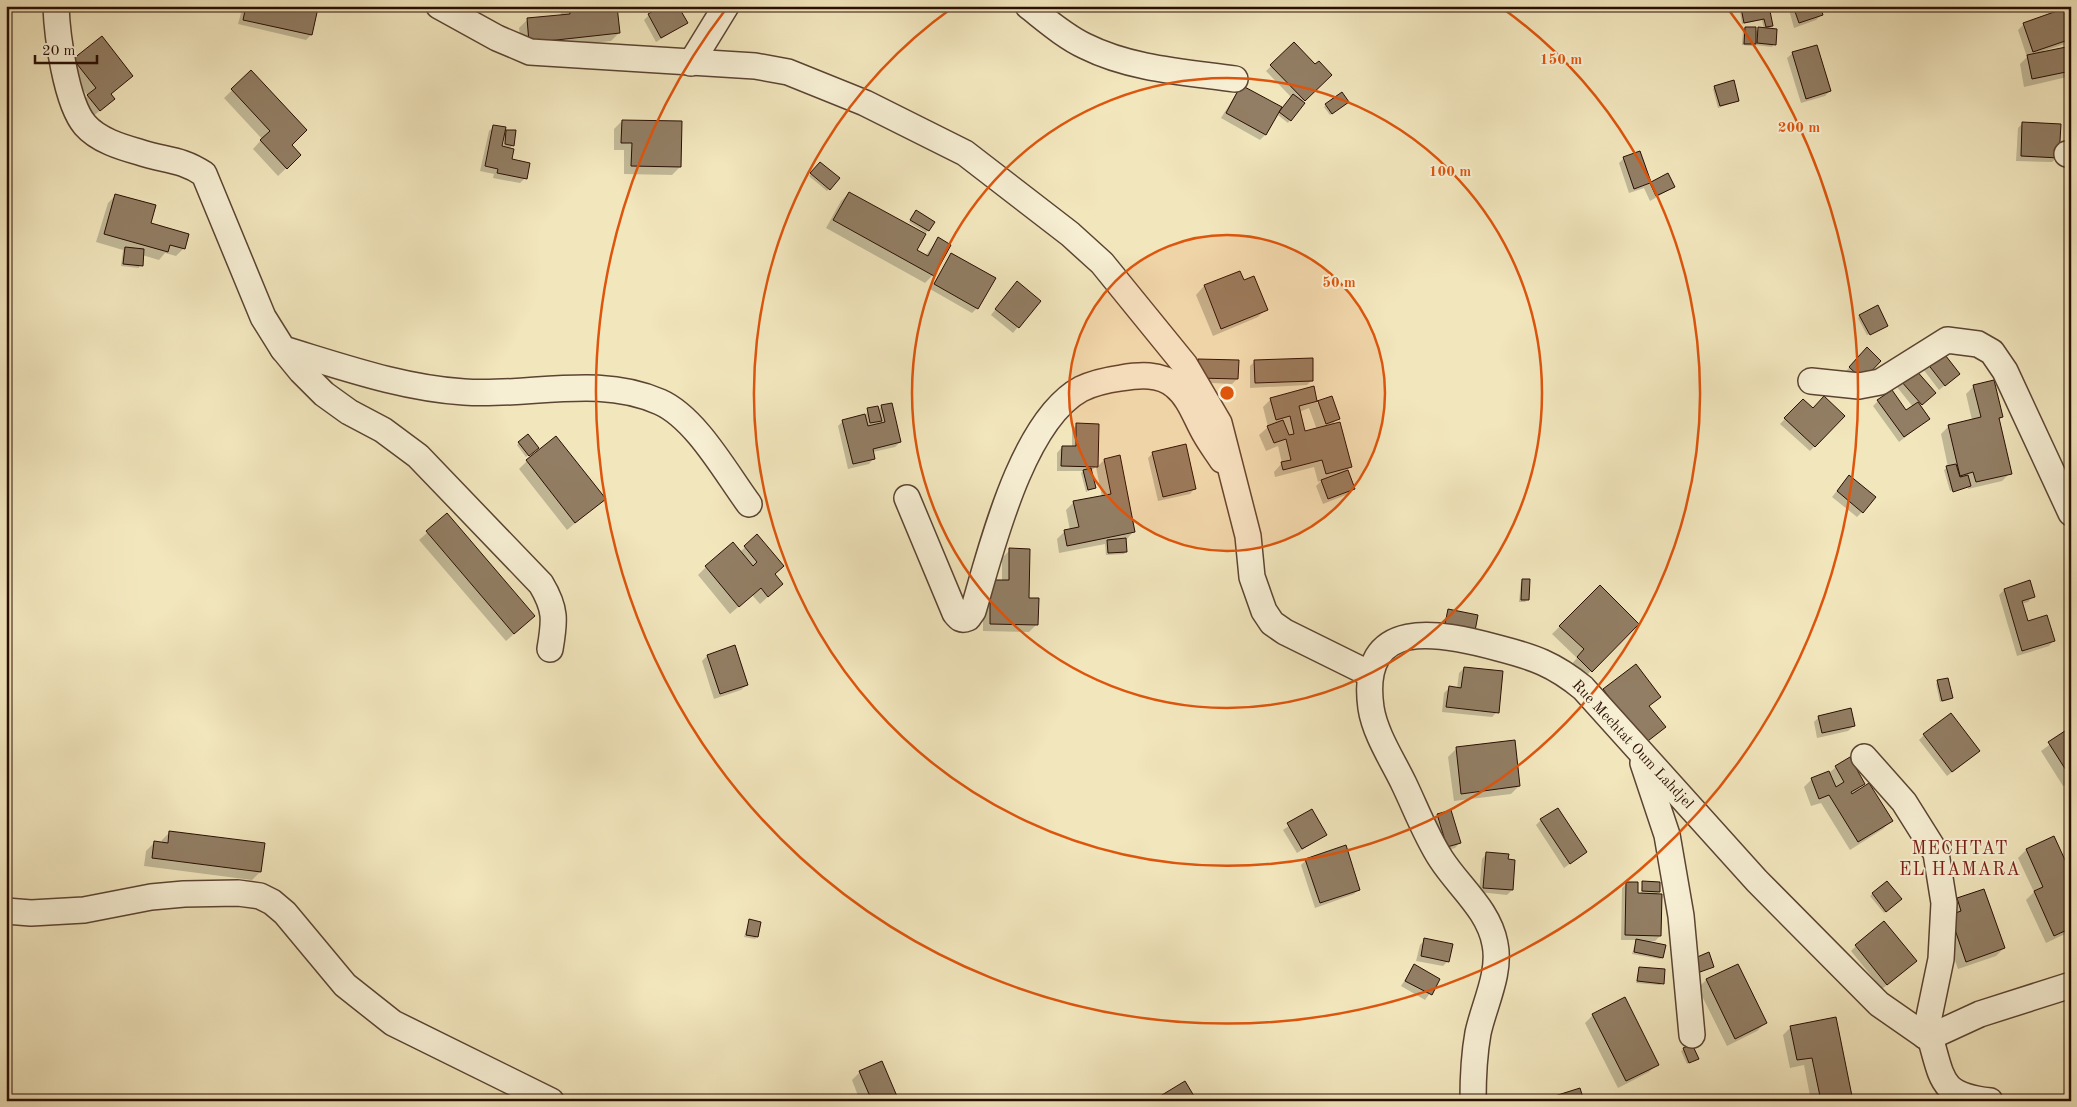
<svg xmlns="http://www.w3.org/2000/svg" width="2077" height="1107" font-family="'Old Standard TT',serif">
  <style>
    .shadow { fill: #0003; fill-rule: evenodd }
    .building { fill: #927e64; stroke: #290e03 }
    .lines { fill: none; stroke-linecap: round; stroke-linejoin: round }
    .street-casing { stroke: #5b4432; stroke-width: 28 }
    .street { stroke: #f7efd4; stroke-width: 25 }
    .ring { fill: none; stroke: #de550c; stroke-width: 2.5 }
    .labels { text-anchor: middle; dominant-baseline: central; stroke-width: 4; stroke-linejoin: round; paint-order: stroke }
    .street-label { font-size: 15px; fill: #290e03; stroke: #f7efd4 }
    .quarter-label { font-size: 18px; letter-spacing: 1px; fill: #7a1f14; stroke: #f7efd4 }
    .centre { fill: #de550c; stroke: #f7efd4; stroke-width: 2.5 }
    .ring-label { font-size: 15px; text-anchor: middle; font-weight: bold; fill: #de550c; stroke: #f7efd4; stroke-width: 4; stroke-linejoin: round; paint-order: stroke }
  </style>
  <rect width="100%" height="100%" fill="#f2e6bd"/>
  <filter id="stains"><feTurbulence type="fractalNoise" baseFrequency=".004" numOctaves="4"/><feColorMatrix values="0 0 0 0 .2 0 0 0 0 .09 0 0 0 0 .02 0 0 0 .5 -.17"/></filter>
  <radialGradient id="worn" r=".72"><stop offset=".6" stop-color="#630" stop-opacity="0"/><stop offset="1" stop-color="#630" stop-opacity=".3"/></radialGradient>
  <g class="shadow">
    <path d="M243,6H304L317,9L311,35L306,40L238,24Z"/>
    <path d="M560,6H616L619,33L611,41L522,50L519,28L527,20L561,16Z"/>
    <path d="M1755,6L1772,25L1768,29L1774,44L1772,47L1755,45V42L1752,46L1742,45L1743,30L1745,28L1755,32L1759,29H1764L1762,20L1742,24L1740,11Z"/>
    <path d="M1788,6H1819L1821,15L1816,20L1794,28Z"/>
    <path d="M2071,8V42L2043,51H2071V76L2024,87L2020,64L2027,57L2018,30L2023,25Z"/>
    <path d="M649,15L686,23L656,42L644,20Z"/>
    <path d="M1294,44L1315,66L1330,75L1302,102L1288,123L1278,115L1291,97L1266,71Z"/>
    <path d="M1793,53L1830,91L1825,96L1801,103L1787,58Z"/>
    <path d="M74,60L132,76L110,95L114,99L91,118L80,103L88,96L66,68Z"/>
    <path d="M251,72L290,145L300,155L278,176L253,149L262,139L224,98Z"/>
    <path d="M1241,86L1265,135L1260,140L1221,118Z"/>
    <path d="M1715,87L1738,101L1718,108L1713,89Z"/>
    <path d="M1346,104L1330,115L1324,107L1326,105Z"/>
    <path d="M622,121L680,167L672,175L624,174V150H614V129Z"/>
    <path d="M2023,123L2058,157L2052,162L2016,161L2018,128Z"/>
    <path d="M494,126L503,135L507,131L513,145L509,149L510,159L525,178L520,183L493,178L494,174L480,171L489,131ZM502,139L504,140L503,148L500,147Z"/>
    <path d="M1640,153L1650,184L1668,175L1674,187L1650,201L1644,188L1629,193L1619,163L1624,158Z"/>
    <path d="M820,164L838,178L827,191L809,176Z"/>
    <path d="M849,193L916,250L925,256L938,239L933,275L925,283L826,228L841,201Z"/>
    <path d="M116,195L149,224L184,248L176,256L165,253L159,260L142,255L139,268L121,266L123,250L96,242L108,203Z"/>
    <path d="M914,214L928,230L926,233L909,222Z"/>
    <path d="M951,254L977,308L972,313L930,289Z"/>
    <path d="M1239,273L1243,282L1266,309L1258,317L1213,336L1196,295L1204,286Z"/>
    <path d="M1012,288L1039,301L1013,333L991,315Z"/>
    <path d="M1860,316L1886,326L1867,335L1858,318Z"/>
    <path d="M1867,349L1857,384L1845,372Z"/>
    <path d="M1199,360L1237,379L1232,384L1193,382L1194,365Z"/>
    <path d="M1255,361L1312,380L1307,385L1250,388V366Z"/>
    <path d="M1928,364L1953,379L1939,390L1923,369Z"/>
    <path d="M1902,382L1929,398L1919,406L1928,419L1899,442L1873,406L1878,401L1906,412L1913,407L1897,387Z"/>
    <path d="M1974,386L2002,417L1998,421L2010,473L2002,481L1968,489V486L1950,491L1944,470L1948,467L1941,434L1949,426L1972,420L1966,394Z"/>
    <path d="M1313,388L1317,403L1331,397L1338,418L1331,426L1350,467L1347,471L1354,489L1348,494L1323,504L1316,486L1322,480L1318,482L1314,467L1275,477L1274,472L1282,463L1278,446L1266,451L1259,435L1268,427L1263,407L1271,399ZM1309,408L1317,430L1304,433L1299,412Z"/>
    <path d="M1803,400L1812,409L1843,416L1810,451L1780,424Z"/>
    <path d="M881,407L900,442L895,447L873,452L874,458L869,464L848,469L838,426L843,421L866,415L868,409L878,410Z"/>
    <path d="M1077,424L1097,425V467L1104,460L1134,531L1126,540V551L1124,554L1106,555L1105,544L1059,553L1057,539L1065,531L1070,530L1066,510L1074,502L1102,497L1096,467L1090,471L1094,488L1086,492L1081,473L1083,471H1057V453L1062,447L1072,448V430Z"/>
    <path d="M519,443L535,450L526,457L517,445Z"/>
    <path d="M1153,453L1195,488L1190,494L1158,501L1148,458Z"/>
    <path d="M527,461L604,499L567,530L519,469Z"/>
    <path d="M1844,482L1862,512L1857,517L1832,497Z"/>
    <path d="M447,515L534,616L506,641L419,540Z"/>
    <path d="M757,536L774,575L773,592L760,604L752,595L730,614L698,575L706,567L740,552Z"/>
    <path d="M1010,550L1037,624L1029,632L983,631V611L1002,581V558Z"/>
    <path d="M1523,580L1527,600L1525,602H1519L1521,582Z"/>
    <path d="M1600,587L1637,624L1583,679L1570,666L1577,658L1552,634Z"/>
    <path d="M2004,590L2033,596L2028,602L2021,604L2027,623L2054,640L2049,646L2017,656L1999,595Z"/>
    <path d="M1448,610L1477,616L1443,626Z"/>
    <path d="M734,647L747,685L741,690L714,699L702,661L707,656Z"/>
    <path d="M1636,665L1660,696L1648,707L1664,727L1636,751L1596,698Z"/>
    <path d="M1464,668L1497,712L1492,717L1442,712L1444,693L1449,688L1457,689L1459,673Z"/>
    <path d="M1938,682L1951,698L1949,700L1940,702L1936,684Z"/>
    <path d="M1819,717L1854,726L1848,731L1817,738L1814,722Z"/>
    <path d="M2071,729V782L2063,786L2041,751Z"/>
    <path d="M1924,735L1973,756L1947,776L1919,740Z"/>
    <path d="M1456,749L1519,786L1511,794L1454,801L1448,757Z"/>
    <path d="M1836,767L1863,784L1856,792L1891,821L1883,829L1850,850L1821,803L1811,806L1804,787L1812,779L1829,773Z"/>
    <path d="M1311,811L1325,835L1297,853L1283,830Z"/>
    <path d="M1437,815L1460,842L1455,848L1442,852L1432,821Z"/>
    <path d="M1541,820L1586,852L1564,868L1536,825Z"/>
    <path d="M170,832L260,872L252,880L144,866L146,851L154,843L161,844L162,840Z"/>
    <path d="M2026,850L2071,876V943L2065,934L2046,943L2026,900L2034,892L2018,858Z"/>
    <path d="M1487,853L1512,890L1507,895L1479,892L1482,859Z"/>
    <path d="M1306,860L1359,889L1354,894L1315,908L1301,865Z"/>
    <path d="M1643,882L1659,892L1655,895L1660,936L1655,941L1646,942L1662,957L1660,959L1632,954L1636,940H1621L1622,888L1627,883L1637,895H1640Z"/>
    <path d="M1886,882L1898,901L1884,913L1870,896Z"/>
    <path d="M1983,890L2004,948L1996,956L1958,969L1943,925L1949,907L1957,899Z"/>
    <path d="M749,921L757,937L755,939L744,937Z"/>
    <path d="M1425,940L1448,961L1443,966L1416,961L1420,945Z"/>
    <path d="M1856,946L1910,966L1882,989L1851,951Z"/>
    <path d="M1737,965L1765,1023L1757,1031L1727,1046L1698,988L1706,980Z"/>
    <path d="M1414,966L1439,980L1425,1000L1401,986Z"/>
    <path d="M1639,968L1662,983L1660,985L1636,983Z"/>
    <path d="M1593,1015L1657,1064L1649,1072L1618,1088L1585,1023Z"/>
    <path d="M1791,1027L1852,1101H1811L1804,1065L1790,1068L1783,1035Z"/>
    <path d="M1691,1045L1697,1058L1687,1064L1681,1051Z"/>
    <path d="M860,1072L898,1101H860L852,1080Z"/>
  </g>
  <g class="building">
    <path d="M246,6H309L318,8L312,35L243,20Z"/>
    <path d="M569,6H617L620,33L529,43L527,18L570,14Z"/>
    <path d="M662,6H678L688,23L661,38L648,14Z"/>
    <path d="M1749,6H1769L1773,26L1766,27L1764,19L1744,23L1741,8Z"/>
    <path d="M1793,6H1820L1823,15L1799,23Z"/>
    <path d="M2071,6V39L2033,52L2023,23Z"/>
    <path d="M1745,27H1756V44H1744Z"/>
    <path d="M1758,27L1777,29L1776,45L1757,43Z"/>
    <path d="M102,36L133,76L111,94L115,99L100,111L87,95L96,88L73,59Z"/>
    <path d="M1294,42L1315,64L1319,61L1332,75L1305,101L1270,65Z"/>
    <path d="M1817,45L1831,91L1806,99L1792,52Z"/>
    <path d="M2071,46V71L2032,79L2027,55Z"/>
    <path d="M251,70L307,130L292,145L301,155L287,169L260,140L270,131L231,89Z"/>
    <path d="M1734,80L1739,101L1720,106L1714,86Z"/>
    <path d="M1241,85L1282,107L1266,135L1226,113Z"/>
    <path d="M1342,92L1349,102L1332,114L1325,104Z"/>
    <path d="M1293,94L1305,103L1291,121L1279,112Z"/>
    <path d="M622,120L682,121L681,167L631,166L632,143H621Z"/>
    <path d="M2022,122L2061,124L2059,158L2021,156Z"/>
    <path d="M493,125L506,127L502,146L514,149L512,159L530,163L527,179L497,173L498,169L485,166Z"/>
    <path d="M506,130H516L514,146L505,144Z"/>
    <path d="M1640,151L1651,182L1668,173L1675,187L1656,196L1650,183L1634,189L1623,157Z"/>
    <path d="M820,162L840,178L830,190L810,173Z"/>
    <path d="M849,192L926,234L917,250L928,256L938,237L951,245L934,276L833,220Z"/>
    <path d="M115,194L156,205L151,223L189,234L185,249L170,245L168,252L104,234Z"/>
    <path d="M916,210L935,222L929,231L910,220Z"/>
    <path d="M125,247L144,249L143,266L123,264Z"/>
    <path d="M951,253L996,278L978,309L934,284Z"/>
    <path d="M1240,271L1244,280L1254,276L1268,310L1221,329L1204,285Z"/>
    <path d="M1017,281L1041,301L1019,328L995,309Z"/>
    <path d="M1878,305L1888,326L1870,335L1859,315Z"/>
    <path d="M1867,347L1881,361L1863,380L1849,367Z"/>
    <path d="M1942,351L1960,374L1945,386L1927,363Z"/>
    <path d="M1313,358V381L1255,383L1254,360Z"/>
    <path d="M1198,359L1239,360L1238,379L1198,378Z"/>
    <path d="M1915,369L1936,393L1922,405L1901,381Z"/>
    <path d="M1994,380L2003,417L1999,418L2012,474L1976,482L1973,472L1960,476L1948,425L1981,417L1973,385Z"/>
    <path d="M1314,386L1317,401L1332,396L1340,419L1326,424L1318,401L1299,406L1305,431L1340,422L1352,467L1326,474L1322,460L1283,470L1281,462L1291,460L1286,439L1274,443L1267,426L1283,420L1289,435L1294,434L1290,416L1276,420L1270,398Z"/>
    <path d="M1892,390L1906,410L1918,402L1930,419L1904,437L1877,400Z"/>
    <path d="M1824,396L1845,416L1815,447L1784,418L1803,399L1813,408Z"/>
    <path d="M892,403L901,442L873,449L875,459L853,464L842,420L865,414L868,426L885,422L881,405Z"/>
    <path d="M878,406L882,421L870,423L867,408Z"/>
    <path d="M1076,423L1099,424L1098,467L1061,466L1062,446H1076Z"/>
    <path d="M528,434L539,448L529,456L518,442Z"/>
    <path d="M556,436L606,499L575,523L526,460Z"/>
    <path d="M1186,444L1196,489L1163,497L1152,452Z"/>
    <path d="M1120,455L1135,532L1067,546L1064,530L1079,527L1073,501L1111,494L1104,459Z"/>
    <path d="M1956,464L1960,477L1968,475L1971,486L1953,492L1946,466Z"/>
    <path d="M1091,468L1096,488L1088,490L1083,470Z"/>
    <path d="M1348,470L1355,489L1328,499L1321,480Z"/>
    <path d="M1849,475L1876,497L1863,513L1837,491Z"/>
    <path d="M447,513L535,616L514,634L426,531Z"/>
    <path d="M757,534L784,566L775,574L783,584L768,597L761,588L739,607L705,566L733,542L753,566L757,562L744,546Z"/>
    <path d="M1126,538L1127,552L1108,553L1107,540Z"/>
    <path d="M1009,548L1030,549L1029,598H1039L1038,625L990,624V603H987V580H1009Z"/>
    <path d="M1522,579H1530L1529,600H1521Z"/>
    <path d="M2030,580L2035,597L2022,601L2028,621L2047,615L2055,641L2022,651L2004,589Z"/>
    <path d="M1600,585L1639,624L1592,672L1577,657L1584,649L1559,626Z"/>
    <path d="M1448,609L1478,615L1475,631L1445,624Z"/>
    <path d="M735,645L748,685L720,694L707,655Z"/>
    <path d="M1636,664L1661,697L1649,706L1666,727L1644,744L1603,689Z"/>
    <path d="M1464,667L1503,671L1499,713L1446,707L1449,686L1461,688Z"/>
    <path d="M1948,678L1953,698L1942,701L1937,680Z"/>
    <path d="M1851,708L1855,726L1822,733L1818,716Z"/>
    <path d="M1951,713L1980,751L1952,772L1923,734Z"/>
    <path d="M2071,727V778L2048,742Z"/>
    <path d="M1515,740L1520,786L1461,794L1456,747Z"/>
    <path d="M1850,757L1865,784L1851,792L1852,794L1869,783L1893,821L1858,842L1829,795L1819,799L1811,778L1829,771L1836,787L1844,782L1835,766Z"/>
    <path d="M1558,808L1587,852L1570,864L1540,819Z"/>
    <path d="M1312,809L1327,835L1302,849L1287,823Z"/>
    <path d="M1451,810L1461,843L1447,847L1437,814Z"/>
    <path d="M169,831L265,843L261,872L152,858L154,841L168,843Z"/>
    <path d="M2054,836L2071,873V928L2054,936L2034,891L2043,887L2026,849Z"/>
    <path d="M1346,845L1360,890L1320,903L1305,859Z"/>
    <path d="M1486,852L1509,854L1508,859L1515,860L1513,890L1483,888Z"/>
    <path d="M1642,881L1660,882V892L1642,891Z"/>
    <path d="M1887,881L1902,899L1886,912L1872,893Z"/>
    <path d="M1626,882H1638V893L1662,894L1661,936L1625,935Z"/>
    <path d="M1984,889L2005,948L1966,962L1950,915L1961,911L1957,898Z"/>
    <path d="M749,919L761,922L758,937L746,935Z"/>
    <path d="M1884,921L1917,961L1887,985L1855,945Z"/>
    <path d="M1424,938L1453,944L1449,962L1421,956Z"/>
    <path d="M1636,939L1666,945L1663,958L1634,952Z"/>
    <path d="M1709,952L1714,967L1700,972L1695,958Z"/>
    <path d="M1414,964L1440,979L1432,995L1405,981Z"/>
    <path d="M1738,964L1767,1023L1735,1039L1706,979Z"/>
    <path d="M1639,967L1665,969L1664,984L1637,981Z"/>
    <path d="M1625,997L1659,1065L1626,1081L1592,1014Z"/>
    <path d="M1836,1017L1853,1101H1821L1812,1058L1797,1060L1790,1026Z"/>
    <path d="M1692,1044L1699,1059L1689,1063L1683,1048Z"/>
    <path d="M882,1061L899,1101H872L859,1071Z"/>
    <path d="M1185,1081L1197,1101H1152Z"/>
    <path d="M1580,1088L1584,1101H1542V1100Z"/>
  </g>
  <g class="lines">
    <g class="street-casing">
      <g id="street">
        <path d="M56,6C57,35 66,103 85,125C98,140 121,147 139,152C165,161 180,158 204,174L263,317L283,349C343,367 402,388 464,392C529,397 598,374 660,402C696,418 726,473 749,504"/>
        <path d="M439,6L497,38L530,52L755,66L788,72L865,103L965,153L1070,234L1102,263L1185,365L1219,423L1248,536L1252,577L1264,611L1272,623L1285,632L1370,674"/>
        <path d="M1028,6C1046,20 1064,36 1085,46C1131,69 1184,72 1235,79"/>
        <path d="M691,63L726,6"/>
        <path d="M2067,154H2071"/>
        <path d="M283,349L301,371L324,394L349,412L383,430L418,456L541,584C556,609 555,620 550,649"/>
        <path d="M1811,381L1859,386L1880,382L1947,340L1978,344L1992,352L2005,371L2071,513"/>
        <path d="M907,498L955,613C959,618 961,621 968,618L973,611C991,550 1022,421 1081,389C1093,383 1107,380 1121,378C1139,375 1160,373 1175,386C1190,398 1196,419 1205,434C1210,443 1216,451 1222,460"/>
        <path d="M1864,757L1904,802L1936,853L1944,903L1941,959L1925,1036"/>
        <path d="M1643,763L1667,835L1681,916L1692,1035"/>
        <path d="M6,911L31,913L84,910L151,897L184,894L238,893L260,896L272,902L285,913L345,985L393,1023L551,1101"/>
        <path d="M1930,1037C1943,1081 1940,1095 1990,1101"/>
        <path d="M1473,1101C1473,1078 1474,1055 1478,1033C1484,1005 1501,973 1495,944C1489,910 1459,887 1441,859C1426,836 1416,809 1404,784C1393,761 1375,734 1371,708C1358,615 1440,632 1498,648C1533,657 1554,664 1583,688L1757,881L1879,1004L1925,1036L1930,1037L1980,1014L2071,985"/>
      </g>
    </g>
    <use href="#street" class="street"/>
  </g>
  <circle cx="1227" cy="393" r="158" fill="#de550c" fill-opacity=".12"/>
  <g class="ring">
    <circle cx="1227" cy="393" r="158"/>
    <circle cx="1227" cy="393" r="315"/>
    <path d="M1502 8A473 473 0 1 1 952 8"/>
    <path d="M1728 9A631 631 0 1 1 726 9"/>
  </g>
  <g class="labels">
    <g class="street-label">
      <text transform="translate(1632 745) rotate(47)">Rue Mechtat Oum Lahdjel</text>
    </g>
    <g class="quarter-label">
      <text x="1960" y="849">MECHTAT<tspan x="1960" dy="21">EL HAMARA</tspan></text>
    </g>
  </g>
  <circle cx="1227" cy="393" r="8" class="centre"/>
  <g class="ring-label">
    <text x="1561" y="64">150 m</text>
    <text x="1799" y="132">200 m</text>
    <text x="1450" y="176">100 m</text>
    <text x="1339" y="287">50 m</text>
  </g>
  <rect width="2077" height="1107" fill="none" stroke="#f2e6bd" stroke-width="25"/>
  <rect x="8" y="8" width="2062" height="1092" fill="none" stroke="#290e03" stroke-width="2.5"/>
  <rect x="12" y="12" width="2052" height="1082" fill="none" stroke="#290e03"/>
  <path d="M35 55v8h62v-8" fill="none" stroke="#290e03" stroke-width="2.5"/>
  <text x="42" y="55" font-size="15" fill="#290e03" stroke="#f7efd4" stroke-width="4" paint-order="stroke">20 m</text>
  <rect width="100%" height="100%" filter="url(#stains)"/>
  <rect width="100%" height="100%" fill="url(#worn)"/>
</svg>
